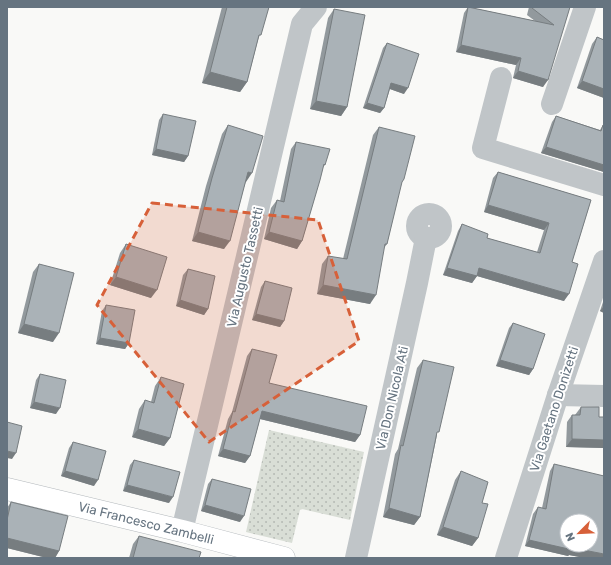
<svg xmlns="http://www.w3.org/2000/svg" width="611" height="565" font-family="Rubik,sans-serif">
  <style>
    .green { fill: url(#green-dots) }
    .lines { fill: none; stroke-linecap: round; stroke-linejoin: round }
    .major-casing { stroke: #b4b9bd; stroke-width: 23 }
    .minor { stroke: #c0c5c8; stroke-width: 22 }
    .major { stroke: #fff; stroke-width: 22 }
    .wall { fill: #92999d }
    .shaded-wall { fill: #777d80 }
    .building { fill: #aab2b7; stroke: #777d80; fill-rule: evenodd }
    .marked { fill: #d76039; fill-opacity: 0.2; stroke: #d76039; stroke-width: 3; stroke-dasharray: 8 5; stroke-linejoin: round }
    .labels { text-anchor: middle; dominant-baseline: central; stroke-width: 4; stroke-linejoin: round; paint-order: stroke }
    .street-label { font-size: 13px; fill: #667480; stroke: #fff }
  </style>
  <defs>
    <pattern id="green-dots" width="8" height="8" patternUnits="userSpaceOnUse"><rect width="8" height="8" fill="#d9ded6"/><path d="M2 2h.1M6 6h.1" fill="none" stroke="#b4b9b3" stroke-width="1.8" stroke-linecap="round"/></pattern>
  </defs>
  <rect width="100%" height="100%" fill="#f9f9f7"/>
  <path class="green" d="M269,430L364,452L350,520L302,509L300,510L292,543L246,532Z"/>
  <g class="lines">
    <g class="major-casing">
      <path id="major" d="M7,489L182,531L284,558"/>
    </g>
    <g class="minor">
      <path d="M501,78L483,148L604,185"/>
      <path d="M552,104L585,7"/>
      <circle cx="429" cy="226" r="12"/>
      <path d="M558,395L604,396"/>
      <path d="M182,531L302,24L316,7"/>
      <path d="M356,558L417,283L426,238"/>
      <path d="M506,558L558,395L604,261"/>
    </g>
    <use href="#major" class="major"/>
  </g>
  <g class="wall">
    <path d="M222,7H269L258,40L247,82L240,92L202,83Z"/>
    <path d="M468,7L535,21L527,15L529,7H570L543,87L513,78L516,65L456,52L464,13Z"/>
    <path d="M334,9L347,107L341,116L310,109L328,18Z"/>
    <path d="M597,37L604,40V98L577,88L592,44Z"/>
    <path d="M387,43L404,94L390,89L384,108L380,113L363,108L383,48Z"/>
    <path d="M163,114L188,156L184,162L152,155L159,120Z"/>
    <path d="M556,116L600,130L603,125L604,172L541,153L552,122Z"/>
    <path d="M228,125L246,182V181L224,249L192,241L206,186L222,134Z"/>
    <path d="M379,127L404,179L401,183L387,244L384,248L370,304L317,294L322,264L328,256L343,259L373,135Z"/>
    <path d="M296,142L325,165L323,167L302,241L297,249L264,239L271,208L277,200L280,201L291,149Z"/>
    <path d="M498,172L591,200L572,262L564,301L477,276L472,283L443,275L458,231L462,224L487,238L537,252L544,230L484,212L493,178Z"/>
    <path d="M126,244L151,298L110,285L120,253Z"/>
    <path d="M39,264L53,342L18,333L33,272Z"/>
    <path d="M188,269L208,309L204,315L176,306L183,275Z"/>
    <path d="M265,281L284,321L280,327L252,320L261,287Z"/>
    <path d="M604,299V313L600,311Z"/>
    <path d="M106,305L129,343L125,349L96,344L102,311Z"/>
    <path d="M513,323L533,369L529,375L496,366L509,328Z"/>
    <path d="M252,349L269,383L360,435L355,442L260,419L250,456L245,463L218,456L228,419L232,412L247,356Z"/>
    <path d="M423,360L437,435L420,517L414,525L383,517L395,454L398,449L417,368Z"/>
    <path d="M40,374L56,414L30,408L36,380Z"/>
    <path d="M161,377L170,438L164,446L132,437L139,409L145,400L151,402L155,386Z"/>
    <path d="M581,407L599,417H604V448L566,447L567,422L572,415H575Z"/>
    <path d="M73,442L94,486L61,476L69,448Z"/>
    <path d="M134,460L169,503L123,491L130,465Z"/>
    <path d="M554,464L604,558H585L569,555L568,556L525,546L533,514L538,507L542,508L550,471Z"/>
    <path d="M461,471L482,503L478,538L472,546L437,535L455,480Z"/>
    <path d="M212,479L240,522L201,511L208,484Z"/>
    <path d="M11,502L59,551L55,558H47L7,548V508Z"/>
    <path d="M139,536L199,558H129L133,544Z"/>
  </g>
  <g class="shaded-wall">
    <path d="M461,45L521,58L516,65L456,52Z"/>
    <path d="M518,71L548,80L543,87L513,78Z"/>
    <path d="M210,72L247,82L240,92L202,83Z"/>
    <path d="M582,81L604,89V98L577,88Z"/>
    <path d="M391,83L408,88L404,94L387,88Z"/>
    <path d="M316,101L347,107L341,116L310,109Z"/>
    <path d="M367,103L384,108L380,113L363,108Z"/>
    <path d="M546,147L604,165V172L541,153Z"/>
    <path d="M156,149L188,156L184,162L152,155Z"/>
    <path d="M248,172L252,173L246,182L242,180Z"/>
    <path d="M488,205L549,223L544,230L484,212Z"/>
    <path d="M198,232L230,241L224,249L192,241Z"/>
    <path d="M269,232L302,241L297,249L264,239Z"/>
    <path d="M447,268H479L569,294L564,301L477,276L472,283L443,275Z"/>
    <path d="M116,277L157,290L151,298L110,285Z"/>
    <path d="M323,285L376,295L370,304L317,294Z"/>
    <path d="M180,300L208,309L204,315L176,306Z"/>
    <path d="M604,306V313L600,311Z"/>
    <path d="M256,314L284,321L280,327L252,320Z"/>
    <path d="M24,324L59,333L53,342L18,333Z"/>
    <path d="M100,338L129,343L125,349L96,344Z"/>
    <path d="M500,360L533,369L529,375L496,366Z"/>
    <path d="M34,402L60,408L56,414L30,408Z"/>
    <path d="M262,411L360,435L355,442L256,418Z"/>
    <path d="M138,429L170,438L164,446L132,437Z"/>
    <path d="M572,439L604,440V448L566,447Z"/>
    <path d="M223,449L250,456L245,463L218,456Z"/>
    <path d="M7,451L16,453L12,459L7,458Z"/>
    <path d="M65,471L98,480L94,486L61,476Z"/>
    <path d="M127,485L173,497L169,503L123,491Z"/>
    <path d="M205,505L244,516L240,522L201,511Z"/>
    <path d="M389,508L420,517L414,525L383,517Z"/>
    <path d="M443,527L478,538L472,546L437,535Z"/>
    <path d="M7,538L59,551L55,558H47L7,548Z"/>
    <path d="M529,540L604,554V558H585L569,555L568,556L525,546Z"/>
  </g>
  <g class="building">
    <path d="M227,7H269L261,35H259L247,82L210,72Z"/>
    <path d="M468,7L554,25L532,8V7H570L548,80L518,71L521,58L461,45Z"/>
    <path d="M334,9L365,15L347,107L316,101Z"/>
    <path d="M597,37L604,40V89L582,81Z"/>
    <path d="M387,43L419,54L408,88L391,83L384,108L367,103Z"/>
    <path d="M163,114L196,121L188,156L156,149Z"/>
    <path d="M556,116L601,131L603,125L604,126V165L546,147Z"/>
    <path d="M228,125L263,136L252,173L248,172L230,241L198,232L212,178Z"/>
    <path d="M379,127L415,136L404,179L402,182L387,244H385L376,295L323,285L328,256L347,259Z"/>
    <path d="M296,142L330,149L325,165L324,164L320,180L302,241L269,232L277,200L284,202Z"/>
    <path d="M498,172L591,200L572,262L578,264L569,294L479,268L477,276L447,268L462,224L488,234L487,238L540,253L549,223L488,205Z"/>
    <path d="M126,244L167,257L157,290L116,277Z"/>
    <path d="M39,264L74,273L59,333L24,324Z"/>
    <path d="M188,269L215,276L208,309L180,300Z"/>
    <path d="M265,281L292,288L284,321L256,314Z"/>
    <path d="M106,305L135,310L129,343L100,338Z"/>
    <path d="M513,323L545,334L533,369L500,360Z"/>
    <path d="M252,349L277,355L269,383L367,406L360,435L262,411L250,456L223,449L233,411L235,412Z"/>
    <path d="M423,360L454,367L439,432H437L420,517L389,508L401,445L403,446Z"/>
    <path d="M40,374L66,380L60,408L34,402Z"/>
    <path d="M161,377L184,384L170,438L138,429L145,400L154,403Z"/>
    <path d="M581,407H599V417H604V440L572,439V415H580Z"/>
    <path d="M7,422L22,426L16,453L7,451Z"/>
    <path d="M73,442L106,451L98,480L65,471Z"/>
    <path d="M134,460L180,472L173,497L127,485Z"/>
    <path d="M554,464L604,476V554L573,548V550L529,540L538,507L546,509ZM567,521H591V545H567Z"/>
    <path d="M461,471L488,482L482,503L488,504L478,538L443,527Z"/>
    <path d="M212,479L251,489L244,516L205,505Z"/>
    <path d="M11,502L68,516L59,551L7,538V520Z"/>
    <path d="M139,536L201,552L199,558H133Z"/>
  </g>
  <path class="marked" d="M152,203L318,220L359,341L209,442L97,305Z"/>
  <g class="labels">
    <g class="street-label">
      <text transform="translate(245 267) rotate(-77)">Via Augusto Tassetti</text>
      <text transform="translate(392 398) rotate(-77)">Via Don Nicola Ati</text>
      <text transform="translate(554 409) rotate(-72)">Via Gaetano Donizetti</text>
      <text transform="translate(146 523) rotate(14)">Via Francesco Zambelli</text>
    </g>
  </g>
  <rect width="611" height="565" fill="none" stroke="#667480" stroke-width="16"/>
  <g transform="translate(579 533) rotate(246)"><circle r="19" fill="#ffffff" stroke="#c2c7cc"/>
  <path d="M0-3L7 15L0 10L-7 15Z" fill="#d76039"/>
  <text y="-6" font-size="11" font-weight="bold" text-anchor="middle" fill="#667480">N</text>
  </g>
</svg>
